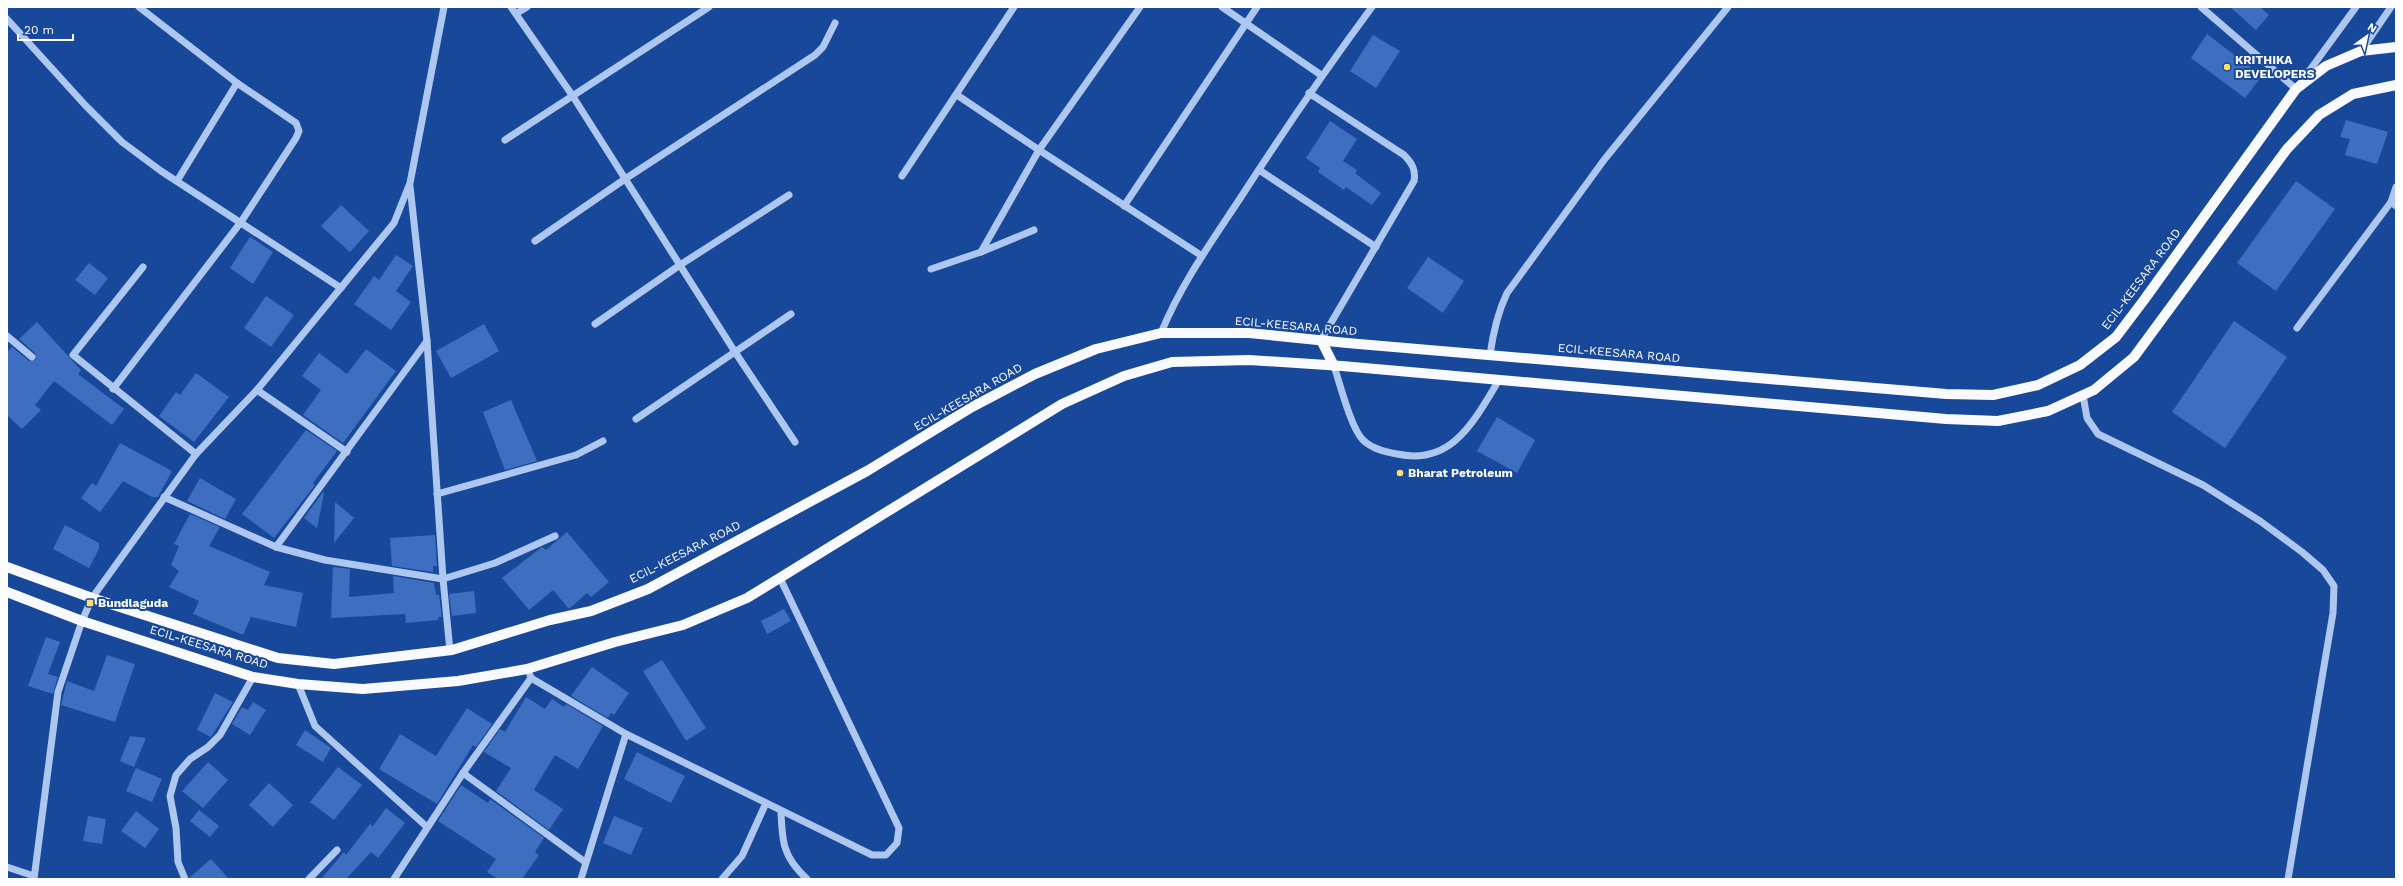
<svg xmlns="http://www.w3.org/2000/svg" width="2403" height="886" font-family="'Work Sans',sans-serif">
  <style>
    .building { fill: #3d6ebf }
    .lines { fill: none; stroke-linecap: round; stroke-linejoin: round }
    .minor { stroke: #adc7f1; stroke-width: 7 }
    .major { stroke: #f8faff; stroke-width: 10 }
    .poi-dot { fill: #ffdf6e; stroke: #18489a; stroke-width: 1.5 }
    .labels { text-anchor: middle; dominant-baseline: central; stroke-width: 4; stroke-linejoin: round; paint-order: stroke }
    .poi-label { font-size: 12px; font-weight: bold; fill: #fff; stroke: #18489a; text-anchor: start }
    .street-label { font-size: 12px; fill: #fff; stroke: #18489a }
  </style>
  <rect width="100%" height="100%" fill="#18489a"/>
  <g class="building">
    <path d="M2230,7H2260L2269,15L2256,30Z"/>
    <path d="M2207,34L2262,76L2245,98L2191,58Z"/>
    <path d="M1373,35L1400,51L1376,88L1350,71Z"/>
    <path d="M2346,120L2388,132L2377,164L2345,155L2350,139L2340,137Z"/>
    <path d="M1330,121L1357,139L1343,161L1357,170L1355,173L1381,193L1372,205L1346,187L1344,190L1318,172L1320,168L1306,158Z"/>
    <path d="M2296,181L2335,209L2276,291L2237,263Z"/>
    <path d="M341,205L369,231L350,252L321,226Z"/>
    <path d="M250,237L273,252L253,284L230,268Z"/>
    <path d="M396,255L413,266L396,291L411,302L391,330L354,304L374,276L379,280Z"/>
    <path d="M1428,257L1464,281L1443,313L1407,288Z"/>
    <path d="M89,263L108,278L95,295L75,280Z"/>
    <path d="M266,296L294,315L271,347L244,328Z"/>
    <path d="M2234,321L2287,357L2225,448L2172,412Z"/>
    <path d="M37,322L81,370L78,374L124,409L112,425L54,381L35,405L41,410L22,429L7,415V352L12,347L29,361L36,360L35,353L19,339Z"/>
    <path d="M484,324L499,351L451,378L436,351Z"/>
    <path d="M366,349L396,371L343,443L303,415L321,390L302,376L319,353L347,374Z"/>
    <path d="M196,373L229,397L194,442L159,416L176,392L180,395Z"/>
    <path d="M511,400L537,461L505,470L483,412Z"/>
    <path d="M1497,417L1535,440L1517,473L1477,451Z"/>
    <path d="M306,430L337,451L313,483L315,485L274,538L242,514Z"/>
    <path d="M120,443L172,471L158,497H152L123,481L100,512L81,498L92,483L96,486Z"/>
    <path d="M200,478L236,499L225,519L187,501Z"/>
    <path d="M323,492L324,493L317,528L304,518Z"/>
    <path d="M335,502L354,518L334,543Z"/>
    <path d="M190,514L220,527L209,546L270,572L264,585L303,593L296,627L251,617L243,635L193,614L199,601L169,587L179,571L171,565L179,546L174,544Z"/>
    <path d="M65,525L99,543V549L89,568L53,549Z"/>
    <path d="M567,532L609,582L591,597L587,593L569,609L553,590L529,610L502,578L542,547L546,550Z"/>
    <path d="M435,535L437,566H433V572L392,566L390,538Z"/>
    <path d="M333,567L350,569L349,597L394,593L393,576L434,583L436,595H439L442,617H438V620L406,623L405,614L331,618Z"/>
    <path d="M474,591L476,613L452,616L449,594Z"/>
    <path d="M784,609L791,621L767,634L761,621Z"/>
    <path d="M46,637L60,642L48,674L58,677L53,694L28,686Z"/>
    <path d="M107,655L135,664L115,722L61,705L67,681L94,691Z"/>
    <path d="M662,660L706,728L686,741L643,671Z"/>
    <path d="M592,667L629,693L614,715L611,713L608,718L571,696Z"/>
    <path d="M215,693L233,702L211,737L197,730Z"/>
    <path d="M526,697L545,709L552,699L564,707L566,704L603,726L578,769L555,755L535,788L534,790L563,809L549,830L496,791L511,768L484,752L500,729L505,732Z"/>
    <path d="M253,702L266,710L250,735L232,724L242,707L248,710Z"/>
    <path d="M467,708L492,724L476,747L473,745L437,804L379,769L400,734L436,756Z"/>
    <path d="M305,730L331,748L323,762L296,745Z"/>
    <path d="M130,736L146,738L134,767L120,761Z"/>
    <path d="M637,752L685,776L671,803L624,779Z"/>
    <path d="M208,762L228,780L203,808L182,791Z"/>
    <path d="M338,767L362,785L334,820L310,802Z"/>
    <path d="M136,768L162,779L152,802L126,791Z"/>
    <path d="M269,783L293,805L273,827L249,805Z"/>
    <path d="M461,785L488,803L490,799L544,838L535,852L539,855L522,879H498L487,872L496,859L438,821Z"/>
    <path d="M386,808L405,823L378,858L371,852L346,879H321L344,852L346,855L370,824L373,826Z"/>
    <path d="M199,810L219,826L210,837L190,821Z"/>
    <path d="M136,811L159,829L145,848L121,831Z"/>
    <path d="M88,816L106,819L102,844L83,841Z"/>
    <path d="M614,816L643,828L631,855L603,843Z"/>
    <path d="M211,859L229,879H190V877Z"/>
  </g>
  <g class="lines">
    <g class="minor">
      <path d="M511,7L572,95L735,352L795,442"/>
      <path d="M1140,7L1039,150L1202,256"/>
      <path d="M1222,7L1321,75"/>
      <path d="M2201,7L2296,89L2356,7"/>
      <path d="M517,13L527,7"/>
      <path d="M7,19L85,105L122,142L161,171L341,288"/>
      <path d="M2361,51L2391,7"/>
      <path d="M1309,93L1404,155C1412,163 1416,170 1414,181L1321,340"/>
      <path d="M505,140L709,7"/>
      <path d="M1259,170L1376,247"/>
      <path d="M902,176L1014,7"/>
      <path d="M177,181L237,83"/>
      <path d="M410,186L427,341L443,579L450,651"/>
      <path d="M2396,187L2391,202L2396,206"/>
      <path d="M1124,206L1257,7"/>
      <path d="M535,241L625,179L815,55L823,47L835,23"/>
      <path d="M981,252L1034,230"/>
      <path d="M143,267L73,355L196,454"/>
      <path d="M931,269L981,252L1039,150L957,95"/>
      <path d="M595,324L680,265L789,195"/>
      <path d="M2297,328L2391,202"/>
      <path d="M1161,333C1181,284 1212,241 1241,197C1283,132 1326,69 1372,7"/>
      <path d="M7,336L32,357"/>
      <path d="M1490,355C1493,333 1497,314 1507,293L1604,160L1728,7"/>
      <path d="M1334,366C1340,384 1351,428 1363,440C1372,449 1385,452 1397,454C1452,466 1474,421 1499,380"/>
      <path d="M113,389L241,222L296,138L299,131L296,123L237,83L139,7"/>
      <path d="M257,390L347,452"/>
      <path d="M2083,395L2087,418L2098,434L2203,485L2260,521L2302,552L2323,570L2334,586L2333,613L2288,879"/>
      <path d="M636,419L791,314"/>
      <path d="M437,494L576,455L603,441"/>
      <path d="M164,497L276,547L325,560L443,579L495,563L555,536"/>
      <path d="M276,547L427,341"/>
      <path d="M531,678L626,734L872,855H886L897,843L899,828L780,578"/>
      <path d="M298,684L315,726L427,827"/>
      <path d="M463,773L585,862"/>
      <path d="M781,811C782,842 783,857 807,879"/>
      <path d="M7,867L34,876"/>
      <path d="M34,879L58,692L82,621L92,598L196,454L257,390L394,223L410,183L444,7"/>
      <path d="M185,879L178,862L176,828L170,796L176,775L190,759L208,747L220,735L253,677"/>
      <path d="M309,879L337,850"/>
      <path d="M394,879L463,773L531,678L530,675"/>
      <path d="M581,879L626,734"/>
      <path d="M722,879L742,856L766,803"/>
    </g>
    <g class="major">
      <path d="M1321,340L1334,366"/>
      <path d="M7,567L92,598L278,658L334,664L452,650L550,620L591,611L648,589L867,471L972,407L1035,374L1096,349L1161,333H1249L1347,343L1946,394L1993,395L2038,385L2080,365L2116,337L2144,300L2296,89L2326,66L2361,51L2396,47"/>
      <path d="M7,592L82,621L253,677L298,684L363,689L458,681L527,669L615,642L683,625L747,598L1062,404L1124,376L1172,362L1249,360L1342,366L1946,419L1998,421L2048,411L2094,390L2134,357L2287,149L2319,115L2353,94L2396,85"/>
    </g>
  </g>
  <g class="poi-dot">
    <circle cx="2227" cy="67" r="4"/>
    <circle cx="1400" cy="473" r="4"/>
    <rect x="86" y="599" width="8" height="8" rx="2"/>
  </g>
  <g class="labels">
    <g class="poi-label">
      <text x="2235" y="60">KRITHIKA<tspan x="2235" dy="14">DEVELOPERS</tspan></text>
      <text x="1408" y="473">Bharat Petroleum</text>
      <text x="98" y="603">Bundlaguda</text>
    </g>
    <g class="street-label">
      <text transform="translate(2141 279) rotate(-53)">ECIL-KEESARA ROAD</text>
      <text transform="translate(1296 326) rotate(5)">ECIL-KEESARA ROAD</text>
      <text transform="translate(1619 353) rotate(5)">ECIL-KEESARA ROAD</text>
      <text transform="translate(968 397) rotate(-30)">ECIL-KEESARA ROAD</text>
      <text transform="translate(685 552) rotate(-27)">ECIL-KEESARA ROAD</text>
      <text transform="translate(209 647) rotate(17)">ECIL-KEESARA ROAD</text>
    </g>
  </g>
  <rect width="2403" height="886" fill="none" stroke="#ffffff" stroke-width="16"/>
  <g transform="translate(2367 36) rotate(33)" stroke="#18489a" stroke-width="3" paint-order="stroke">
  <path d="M0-3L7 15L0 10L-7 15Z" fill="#ffffff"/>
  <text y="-6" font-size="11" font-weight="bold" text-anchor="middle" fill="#ffffff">N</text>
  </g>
  <path d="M18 34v6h55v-6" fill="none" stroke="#ffffff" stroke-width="2"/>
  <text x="24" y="34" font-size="12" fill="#ffffff" stroke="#18489a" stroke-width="3" paint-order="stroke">20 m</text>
</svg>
